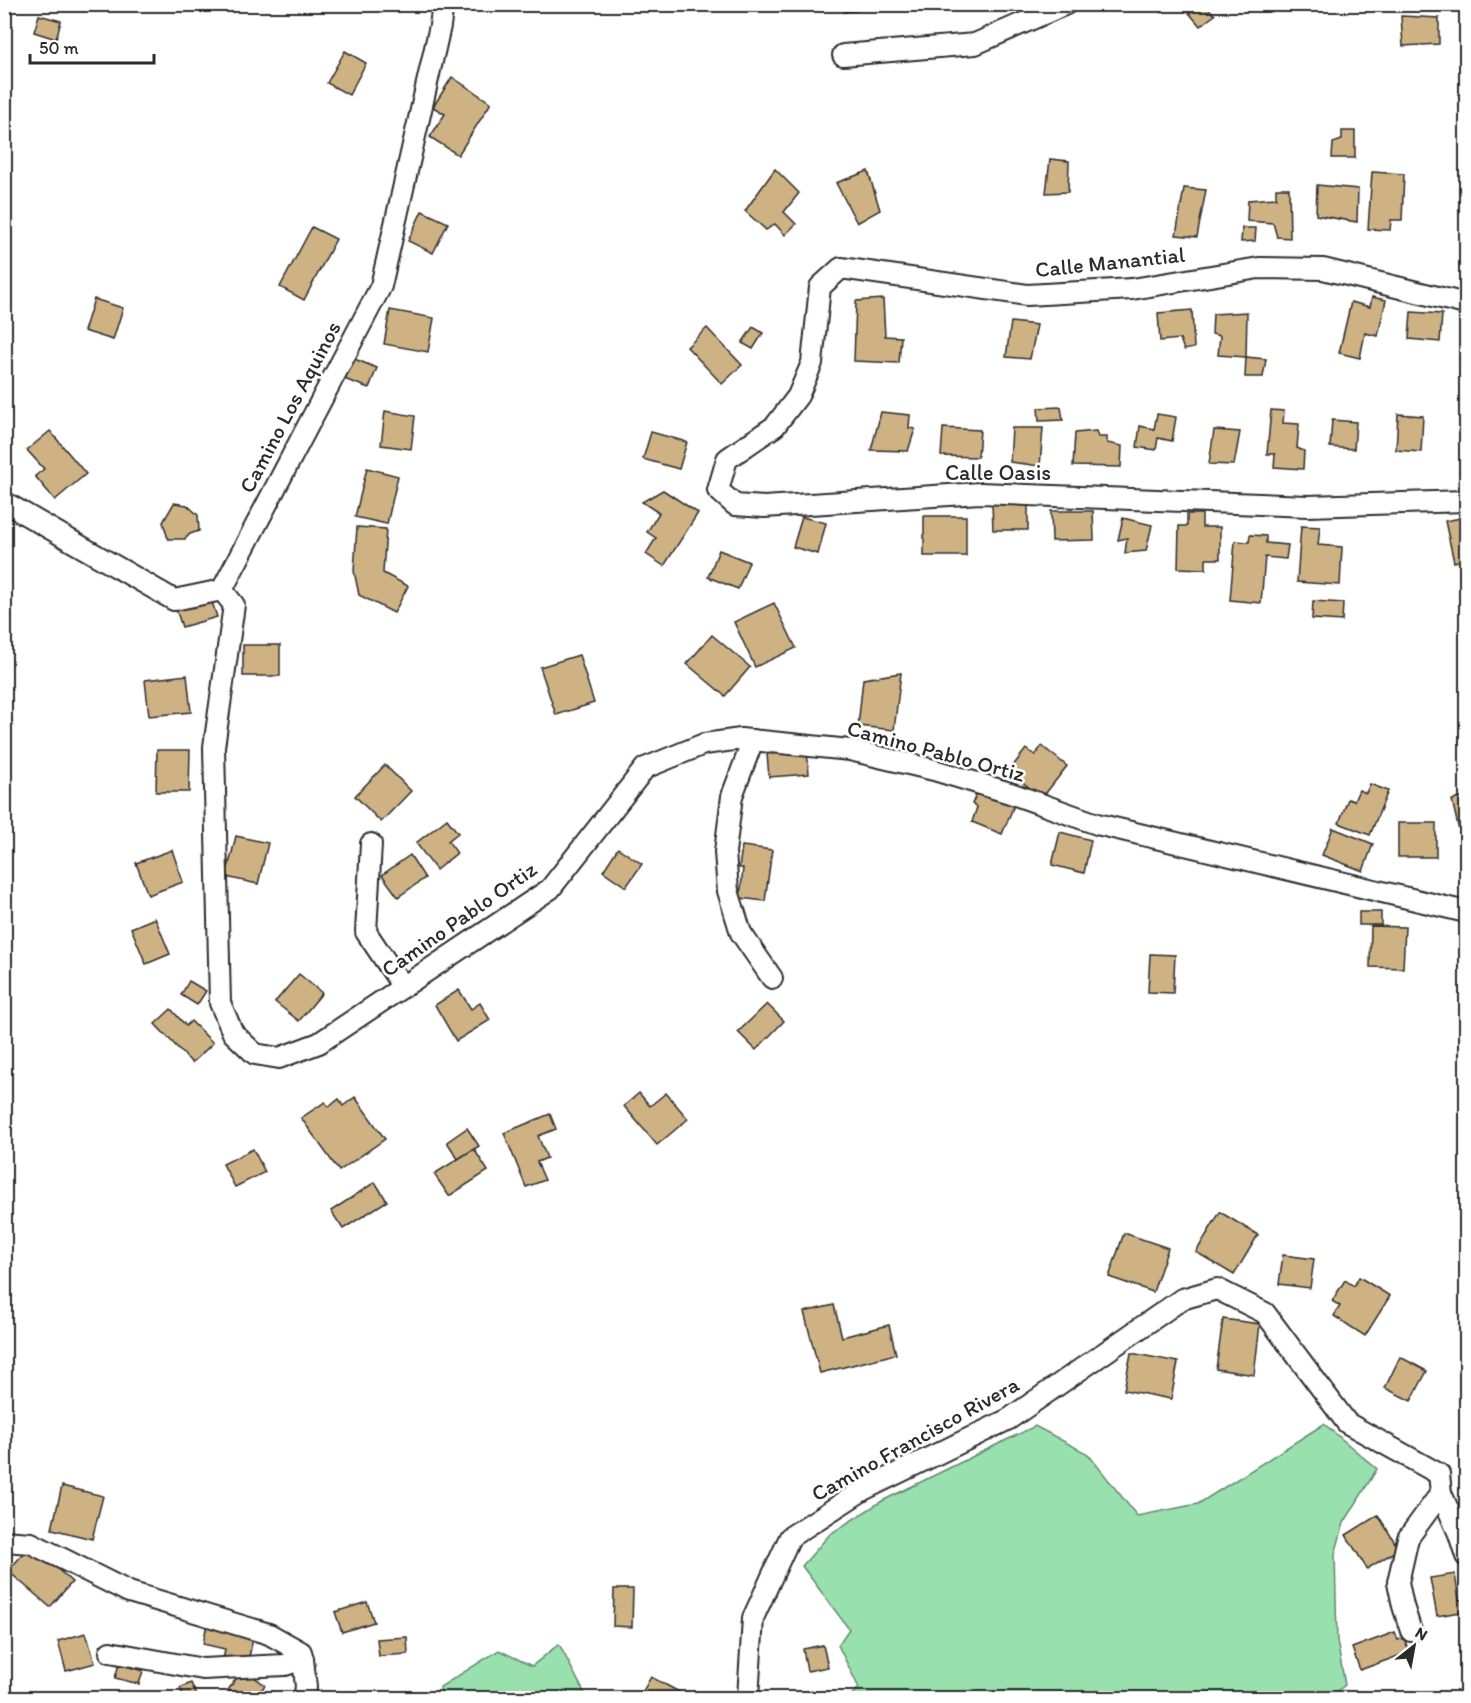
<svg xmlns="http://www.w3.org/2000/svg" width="1471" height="1703" font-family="Itim,sans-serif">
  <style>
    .green { fill: #98e0ae; stroke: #62866c; stroke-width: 1.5 }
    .building { fill: #ceb284; stroke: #2b2b2b; stroke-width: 1.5 }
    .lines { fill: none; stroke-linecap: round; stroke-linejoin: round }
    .minor-casing { stroke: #2b2b2b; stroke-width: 24 }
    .minor { stroke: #fff; stroke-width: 20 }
    .labels { text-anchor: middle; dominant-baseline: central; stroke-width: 5; stroke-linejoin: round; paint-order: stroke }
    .street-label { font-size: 22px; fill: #2b2b2b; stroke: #fff }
  </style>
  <rect width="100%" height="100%" fill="#fff"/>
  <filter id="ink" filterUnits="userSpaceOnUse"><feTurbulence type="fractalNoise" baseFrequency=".0167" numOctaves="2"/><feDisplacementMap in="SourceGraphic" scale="12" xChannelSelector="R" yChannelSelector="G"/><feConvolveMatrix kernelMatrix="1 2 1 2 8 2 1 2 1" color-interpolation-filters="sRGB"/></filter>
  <g filter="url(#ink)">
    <g class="green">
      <path d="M1324,1424L1377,1469L1344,1523L1335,1554L1337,1641L1345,1685L1329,1698H848L859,1688L838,1645L849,1629L802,1566L830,1534L882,1501L1035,1426L1088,1454L1137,1516L1198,1504Z"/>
      <path d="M559,1644L587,1698H442L440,1687L499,1650L532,1666Z"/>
    </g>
    <g class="building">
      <path d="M845,4H880L879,8L844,12Z"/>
      <path d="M1156,4H1174L1161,13Z"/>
      <path d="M1189,4H1204L1215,15L1200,26L1185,8Z"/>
      <path d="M39,15L61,21L56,39L34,32Z"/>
      <path d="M1401,16L1439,18V44L1403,46Z"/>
      <path d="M345,51L366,63L349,95L327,83Z"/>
      <path d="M452,77L491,103L458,155L430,137L445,114L433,107Z"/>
      <path d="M1342,131H1355V158H1332L1333,143L1342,140Z"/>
      <path d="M1050,159L1069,161L1068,192L1046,193Z"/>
      <path d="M775,169L799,193L784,212L796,224L785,235L775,224L766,230L745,211Z"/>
      <path d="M868,171L880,210L857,223L836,183Z"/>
      <path d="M1372,172L1404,174L1402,220H1391L1390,230L1368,229Z"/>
      <path d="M1317,185L1358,189L1357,222L1316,215Z"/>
      <path d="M1184,188L1206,190L1197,237L1176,235Z"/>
      <path d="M1276,188H1289L1290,238L1277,237L1273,223L1247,221L1248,200L1276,198Z"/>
      <path d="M422,211L448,223L433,253L408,241Z"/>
      <path d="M312,227L336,239L304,300L280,287Z"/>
      <path d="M1242,228H1256L1255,241L1241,242Z"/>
      <path d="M4,257H10L7,298H4Z"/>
      <path d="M1372,297L1386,300L1378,336L1365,333L1360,358L1339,353L1351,302L1370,307Z"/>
      <path d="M94,299L123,308L113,340L84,331Z"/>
      <path d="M883,299L885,336L901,337L899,363L854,361L856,301Z"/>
      <path d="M390,310L434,318L428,352L384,344Z"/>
      <path d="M1192,310L1194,348L1184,350L1180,339L1160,341L1158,313Z"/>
      <path d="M1247,312L1246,357L1218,355L1220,336L1212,334L1213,314Z"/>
      <path d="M1411,312L1442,314L1440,342L1409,339Z"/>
      <path d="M1011,322L1037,325L1030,359L1006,357Z"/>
      <path d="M753,327L763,333L753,349L742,343Z"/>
      <path d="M707,328L742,365L722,384L687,347Z"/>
      <path d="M1246,357L1266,359L1263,377H1245Z"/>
      <path d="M352,358L377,368L369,388L344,379Z"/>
      <path d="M1061,407L1063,420L1039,421L1038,408Z"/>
      <path d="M1271,410L1284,411L1283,423L1299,424L1297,448L1304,451L1303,469L1274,467L1275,454H1267Z"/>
      <path d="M385,411L415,416L411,449L381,445Z"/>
      <path d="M881,412L910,415L909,428L915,429L908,451L871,450Z"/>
      <path d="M1157,414L1176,417L1172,441L1158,438L1156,450L1137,447L1140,426L1154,429Z"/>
      <path d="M1398,414L1423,416L1421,452L1396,450Z"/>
      <path d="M1332,420L1356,422L1354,449L1330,447Z"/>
      <path d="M943,428L980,430L978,457L941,456Z"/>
      <path d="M1012,428H1043L1040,466L1010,462Z"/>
      <path d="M1214,430L1240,432L1234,465L1209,464Z"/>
      <path d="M50,431L86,474L55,500L35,476L44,469L27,450Z"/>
      <path d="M1096,431L1098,437H1107V443L1122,446L1121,467L1073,466L1075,433Z"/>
      <path d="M651,432L687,442L679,469L643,459Z"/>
      <path d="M367,468L398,476L387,524L355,517Z"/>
      <path d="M663,490L698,513L664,566L646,554L656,538L647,532L659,513L642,502Z"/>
      <path d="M174,503L187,505L198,515L199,531L190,534L185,539H168L163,522Z"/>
      <path d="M992,503H1028V530H993Z"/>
      <path d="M1051,511H1093L1094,540L1052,541Z"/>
      <path d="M1187,514H1202V527H1220V559H1206V569L1178,568L1179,526H1187Z"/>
      <rect x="924" y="516" width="42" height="40"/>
      <path d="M802,517L826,523L818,554L793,547Z"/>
      <path d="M1466,517V559L1454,562L1445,521Z"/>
      <path d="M1123,518L1152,525L1146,551L1125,553L1127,538L1118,540Z"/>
      <path d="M1301,526L1320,527L1318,545L1342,547L1340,585L1297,582Z"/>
      <path d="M357,527L386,529L383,573L408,586L394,613L359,595L354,571Z"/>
      <path d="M1250,535L1266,536V543L1288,545L1286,559L1265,557L1261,603L1230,600L1235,541L1249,542Z"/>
      <path d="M719,550L749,562L738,589L708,577Z"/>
      <path d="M211,599L217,617L182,627L176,609Z"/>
      <path d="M1313,601L1343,603L1342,621L1312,619Z"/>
      <path d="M774,603L796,648L755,667L734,622Z"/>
      <path d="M712,635L750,667L725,696L687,664Z"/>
      <rect x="243" y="645" width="37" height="31"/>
      <path d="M579,655L594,703L556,715L540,667Z"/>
      <path d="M901,673L894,730L858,726L863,679Z"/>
      <path d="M187,675L191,712L149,716L145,680Z"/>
      <path d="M1042,746L1067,766L1042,798L1009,771L1026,749L1035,755Z"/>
      <path d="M157,750H190L189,792H156Z"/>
      <path d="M807,751L809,774L769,777L767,754Z"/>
      <path d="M385,765L411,791L381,822L355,796Z"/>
      <path d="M1370,784L1388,791L1370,835L1339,823L1348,799L1354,801L1359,790L1366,793Z"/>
      <path d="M979,788L1015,803L1002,834L972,822L977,807L972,804Z"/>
      <path d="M1466,797V843L1462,844L1452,800Z"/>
      <path d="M447,819L458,833L448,841L457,853L436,870L416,843Z"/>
      <rect x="1398" y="823" width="38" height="34"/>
      <path d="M1333,828L1373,844L1363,871L1322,855Z"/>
      <path d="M1060,832L1091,840L1084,873L1052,865Z"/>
      <path d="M236,836L268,843L258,884L226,877Z"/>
      <path d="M742,846L772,850L765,901L740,898L743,868H739Z"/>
      <path d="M618,848L642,864L626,887L603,871Z"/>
      <path d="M172,850L183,882L148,895L136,863Z"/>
      <path d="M410,855L425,878L398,897L382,875Z"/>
      <rect x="1359" y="912" width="22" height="13"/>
      <path d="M155,918L170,954L146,964L131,928Z"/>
      <path d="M1371,926L1405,927L1403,968L1370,967Z"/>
      <path d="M1150,954L1175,955L1173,993L1148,992Z"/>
      <path d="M299,974L322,993L299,1021L275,1002Z"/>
      <path d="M189,981L206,991L197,1005L181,995Z"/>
      <path d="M459,990L471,1009L480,1003L490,1020L456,1041L435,1005Z"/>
      <path d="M767,1004L784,1021L756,1050L738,1032Z"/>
      <path d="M171,1009L186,1026L191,1021L213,1043L192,1063L155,1024Z"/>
      <path d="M639,1093L650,1106L666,1093L688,1119L657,1145L624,1106Z"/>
      <path d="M355,1097L385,1139L339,1171L301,1118L325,1102L329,1107L339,1099L343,1106Z"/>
      <path d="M550,1114L556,1129L538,1136L547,1158L537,1162L545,1180L526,1187L504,1133Z"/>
      <path d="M467,1128L479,1146L458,1159L447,1142Z"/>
      <path d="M253,1149L265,1172L235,1187L223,1164Z"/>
      <path d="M474,1149L488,1171L449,1196L434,1174Z"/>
      <path d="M375,1182L387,1201L343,1229L331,1211Z"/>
      <path d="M1220,1212L1258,1235L1234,1275L1196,1252Z"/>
      <path d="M1124,1233L1168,1248L1153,1292L1109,1277Z"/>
      <path d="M1283,1255L1314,1259L1310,1288L1279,1284Z"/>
      <path d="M1359,1277L1390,1296L1365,1336L1334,1316L1340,1306L1332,1301L1345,1280L1354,1286Z"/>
      <path d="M834,1305L842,1337L889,1325L896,1354L820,1373L804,1312Z"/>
      <path d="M1223,1319L1260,1324L1254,1375L1216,1369Z"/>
      <path d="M1131,1353L1178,1362L1171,1399L1124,1390Z"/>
      <path d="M1400,1357L1427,1371L1411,1401L1385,1388Z"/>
      <path d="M62,1486L103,1496L92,1539L52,1529Z"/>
      <path d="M1378,1515L1399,1549L1367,1569L1346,1535Z"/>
      <path d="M31,1545L72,1582L50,1607L8,1571Z"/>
      <path d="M1455,1574L1459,1600L1466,1599V1611L1437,1616L1430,1578Z"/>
      <path d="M614,1589H633L632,1627L613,1626Z"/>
      <path d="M367,1602L374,1622L342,1632L335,1612Z"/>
      <path d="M4,1605L12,1627L4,1629Z"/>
      <path d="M207,1624L254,1634L247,1666L223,1660L225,1649L203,1644Z"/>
      <path d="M1395,1632L1398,1640L1404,1638L1409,1652L1360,1670L1352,1648Z"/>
      <path d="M86,1633L95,1663L66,1671L58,1641Z"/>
      <path d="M407,1637L408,1654L379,1656L377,1639Z"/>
      <path d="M823,1645L828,1667L807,1671L803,1649Z"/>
      <path d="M119,1664L143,1671L139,1684L115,1678Z"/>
      <path d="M243,1669L265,1685L256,1698H239L228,1690Z"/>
      <path d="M651,1677L685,1695L683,1698H639Z"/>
      <path d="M191,1683L198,1698H184L180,1688Z"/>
    </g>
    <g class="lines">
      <g class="minor-casing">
        <g id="minor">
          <path d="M843,55L975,44L1066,4"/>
          <path d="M1466,304L1323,269L1259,268L1132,289L1027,295L841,268L820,287L812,363L798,396L775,426L727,459L718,490L735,505L764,507L980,493L1308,506L1466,501"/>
          <path d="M4,502L174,600L222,590"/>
          <path d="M222,590L234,605L214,747L220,1003L233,1033L255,1054L279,1058L319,1043L550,889L645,768L704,744L741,739L850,750L934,770L1010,793L1097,824L1466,912"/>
          <path d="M222,590L381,286L440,26L443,4"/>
          <path d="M753,740L732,796L725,852L728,891L741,933L772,978"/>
          <path d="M371,844L366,932L403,987"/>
          <path d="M4,1541L31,1543L129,1592L269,1634L301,1652L303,1659L285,1665L203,1669L110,1652"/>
          <path d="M1411,1631L1403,1606L1398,1582L1408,1538L1441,1493"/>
          <path d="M303,1659L306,1687L304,1698"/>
          <path d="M748,1698L753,1618L790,1537L863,1490L1009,1419L1182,1299L1217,1289L1265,1313L1347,1423L1439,1474L1441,1493L1459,1534L1466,1556"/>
        </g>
      </g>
      <use href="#minor" class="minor"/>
    </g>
  </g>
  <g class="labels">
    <g class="street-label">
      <text transform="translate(1110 262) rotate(-6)">Calle Manantial</text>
      <text transform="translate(290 407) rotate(-62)">Camino Los Aquinos</text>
      <text x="998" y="472">Calle Oasis</text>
      <text transform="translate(936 751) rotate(15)">Camino Pablo Ortiz</text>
      <text transform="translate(459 919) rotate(-35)">Camino Pablo Ortiz</text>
      <text transform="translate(915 1439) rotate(-29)">Camino Francisco Rivera</text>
    </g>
  </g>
  <rect width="1471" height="1703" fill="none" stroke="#fff" stroke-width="24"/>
  <rect x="12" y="12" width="1447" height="1679" fill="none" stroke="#2b2b2b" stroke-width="2" filter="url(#ink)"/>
  <g transform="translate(1414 1646) rotate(31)" stroke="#ffffff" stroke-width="4.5" paint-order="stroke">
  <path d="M0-4.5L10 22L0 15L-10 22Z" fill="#2b2b2b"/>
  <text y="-9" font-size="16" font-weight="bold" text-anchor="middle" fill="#2b2b2b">N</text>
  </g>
  <path d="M30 54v9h124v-9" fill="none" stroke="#2b2b2b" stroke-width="3"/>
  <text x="39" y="54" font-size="18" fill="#2b2b2b" stroke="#ffffff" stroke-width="4.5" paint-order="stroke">50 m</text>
</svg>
